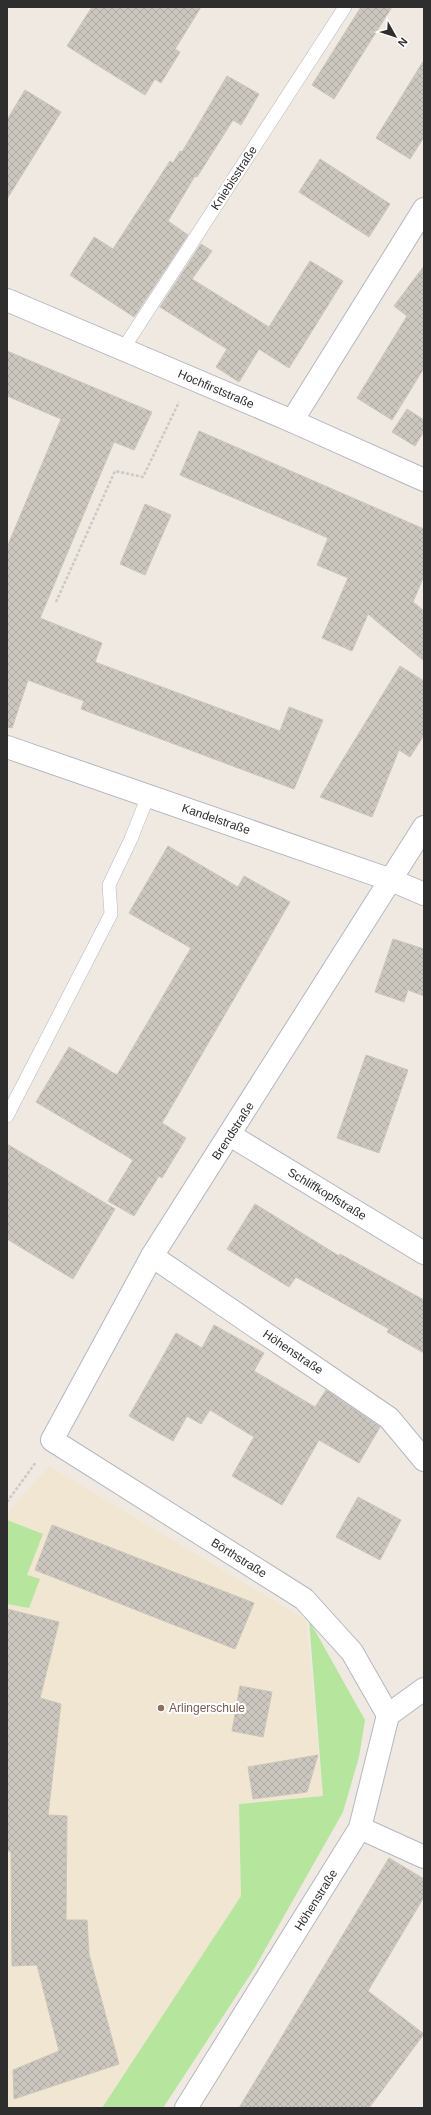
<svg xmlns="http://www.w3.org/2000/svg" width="431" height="2115" font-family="Arial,sans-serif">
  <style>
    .education { fill: #f0e6d1 }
    .grass { fill: #b6e59e }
    .building { fill: url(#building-cross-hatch); stroke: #cbc5ba }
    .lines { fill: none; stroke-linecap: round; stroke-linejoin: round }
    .service-casing { stroke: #b4b7c1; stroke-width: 14 }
    .minor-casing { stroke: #b4b7c1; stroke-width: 24 }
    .path { stroke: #c9c9c9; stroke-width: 2.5; stroke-dasharray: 3 2; stroke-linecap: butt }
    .service { stroke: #fff; stroke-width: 13 }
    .minor { stroke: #fff; stroke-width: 22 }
    .education-dot { fill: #8d6e63; stroke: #fff; stroke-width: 1.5 }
    .labels { text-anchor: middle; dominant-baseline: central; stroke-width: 4; stroke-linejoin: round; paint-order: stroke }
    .street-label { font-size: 12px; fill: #2e2e2e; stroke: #fff }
    .education-label { font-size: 12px; fill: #785e54; stroke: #fff; text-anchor: start }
  </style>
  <defs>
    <pattern id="building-cross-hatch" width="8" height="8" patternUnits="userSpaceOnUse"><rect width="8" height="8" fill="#cbc7bf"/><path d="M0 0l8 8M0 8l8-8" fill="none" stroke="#afaba4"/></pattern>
  </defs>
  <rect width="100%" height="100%" fill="#efe9e1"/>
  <path class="education" d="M49,1466L306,1620L323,1796L239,1803L241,1896L102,2108H7V1514Z"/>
  <g class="grass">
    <path d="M7,1520L43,1534L27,1575L40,1579L29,1608L7,1604Z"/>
    <path d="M309,1620L365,1720L359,1757L343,1812L254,1969L163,2108H102L241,1896L239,1804L323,1796Z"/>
  </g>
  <g class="building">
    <path d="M92,7H201L175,49L180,52L161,83L155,79L145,95L67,46Z"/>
    <path d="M361,7H392L334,99L312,85Z"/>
    <path d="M424,60V137L410,159L376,138Z"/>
    <path d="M227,76L259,94L241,125L233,120L197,177L195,176L168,221L188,235L134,317L70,275L94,237L113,249L170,161L173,163L180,151L182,152Z"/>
    <path d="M25,90L61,112L7,199V120Z"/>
    <path d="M320,159L390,204L369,237L299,192Z"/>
    <path d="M201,244L212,251L192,279L269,327L310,261L343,281L289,368L259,349L239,382L216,367L227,349L160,307Z"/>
    <path d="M424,266V368L392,420L357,398L407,316L394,306Z"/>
    <path d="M7,351L152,412L134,450L114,442L40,618L102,643L95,662L280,731L289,707L323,720L294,789L81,709L84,701L28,680L12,728L7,727V547L61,419L7,396Z"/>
    <path d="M407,409L424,420V431L415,446L392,432Z"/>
    <path d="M199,431L424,529V576L413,602L424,611V661L368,614L352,651L322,638L348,578L317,565L328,538L180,475Z"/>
    <path d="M145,504L171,515L145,575L120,564Z"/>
    <path d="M400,666L424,681V735L410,757L399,750L372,817L320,797Z"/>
    <path d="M168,846L238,887L244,876L290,902L162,1123L186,1138L162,1178L159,1176L134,1216L108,1201L133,1160L36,1102L69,1047L117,1075L191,948L129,913Z"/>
    <path d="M393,939L424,949V996L408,990L404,1002L375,992Z"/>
    <path d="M366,1055L408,1070L379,1153L337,1138Z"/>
    <path d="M7,1144L115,1209L73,1279L7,1239Z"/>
    <path d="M255,1204L339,1256L340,1254L424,1300V1353L387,1332L389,1329L296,1277L289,1287L227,1249Z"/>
    <path d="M214,1325L264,1353L254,1371L315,1407L326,1390L380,1427L359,1463L319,1440L282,1505L232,1476L254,1437L210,1410L201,1424L187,1416L173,1441L129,1416L176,1333L202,1348Z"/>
    <path d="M358,1497L401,1520L380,1560L336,1537Z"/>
    <path d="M52,1525L254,1603L235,1649L35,1570Z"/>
    <path d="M7,1609L59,1622L40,1698L61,1704L48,1815L67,1816L66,1920H87L89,1954L119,2064L14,2099L13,2070L59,2051L37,1965L12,1966L11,1851H7Z"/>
    <path d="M240,1686L272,1692L263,1737L232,1731Z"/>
    <path d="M318,1755L307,1792L253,1799L248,1767Z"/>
    <path d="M389,1858L424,1879V1897L368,1991L424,2034L369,2108H239Z"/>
  </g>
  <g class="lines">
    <g class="service-casing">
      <g id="service">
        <path d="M123,349L345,7"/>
        <path d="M7,1116L111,914L109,885L131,839L148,796"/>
      </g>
    </g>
    <g class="minor-casing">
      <g id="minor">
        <path d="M7,300L292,421L424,480"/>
        <path d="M292,421L424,209"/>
        <path d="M7,747L391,880L424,894"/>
        <path d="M230,1135L424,1253"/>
        <path d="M152,1256L389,1418L424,1460"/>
        <path d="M388,1715L352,1652L304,1599L52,1440L152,1256L424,827"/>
        <path d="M360,1828L424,1857"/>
        <path d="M186,2108L360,1828L388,1715L424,1689"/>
      </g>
    </g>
    <g class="path">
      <path d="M56,602L115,471L143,477L179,402"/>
      <path d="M7,1502L36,1462"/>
    </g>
    <use href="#service" class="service"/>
    <use href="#minor" class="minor"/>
  </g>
  <circle class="education-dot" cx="161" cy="1708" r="4"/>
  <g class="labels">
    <g class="street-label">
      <text transform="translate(234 178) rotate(-57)">Kniebisstraße</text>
      <text transform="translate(216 389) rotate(23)">Hochfirststraße</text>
      <text transform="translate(216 819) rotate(19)">Kandelstraße</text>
      <text transform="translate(233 1131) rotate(-57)">Brendstraße</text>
      <text transform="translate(327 1194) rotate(31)">Schliffkopfstraße</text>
      <text transform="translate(293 1352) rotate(34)">Höhenstraße</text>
      <text transform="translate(239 1558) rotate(32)">Börthstraße</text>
      <text transform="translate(316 1900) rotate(-58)">Höhenstraße</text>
    </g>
    <g class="education-label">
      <text x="169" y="1708">Arlingerschule</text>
    </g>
  </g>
  <rect width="431" height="2115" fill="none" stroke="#2e2e2e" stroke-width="16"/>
  <g transform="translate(395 36) rotate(129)" stroke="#ffffff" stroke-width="3" paint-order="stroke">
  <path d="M0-3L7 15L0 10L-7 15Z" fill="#2e2e2e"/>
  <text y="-6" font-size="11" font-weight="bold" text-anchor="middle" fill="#2e2e2e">N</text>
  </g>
</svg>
